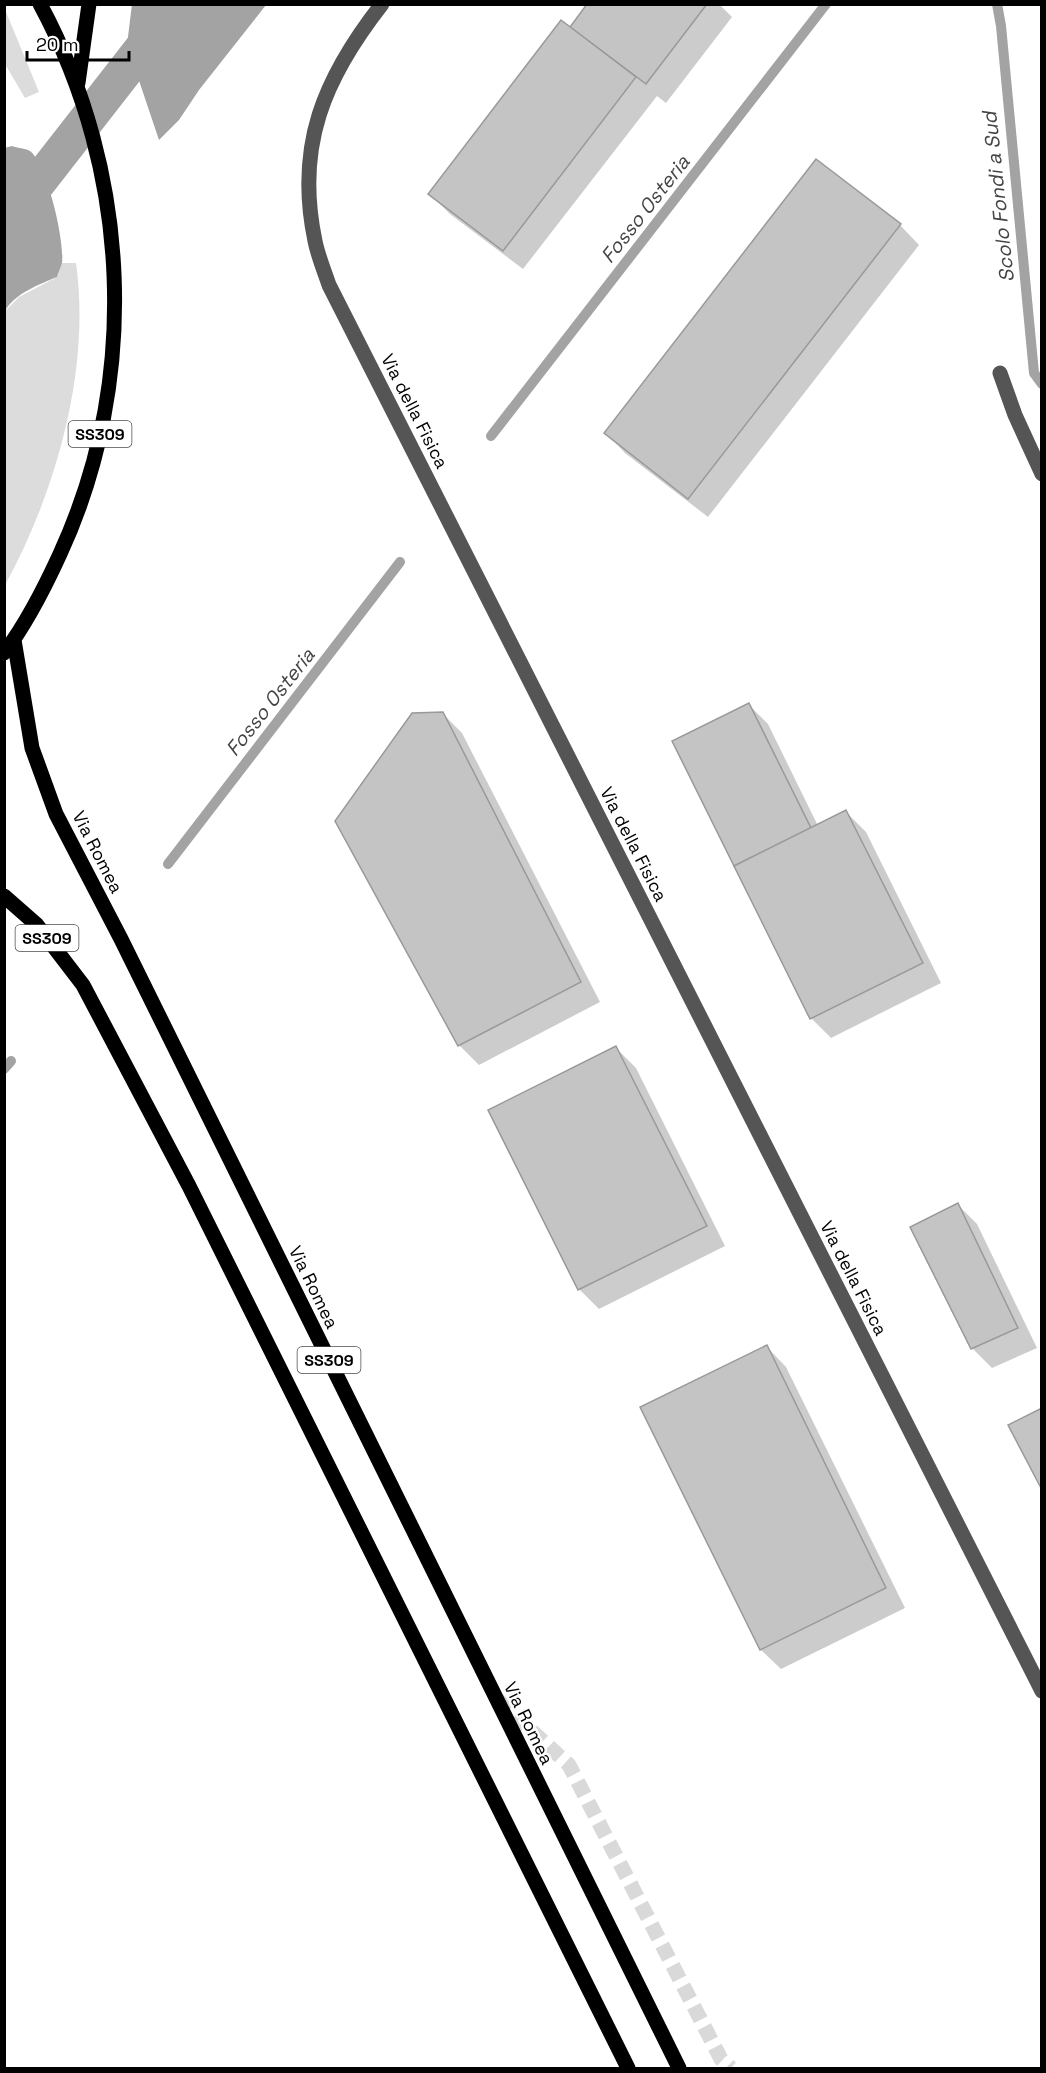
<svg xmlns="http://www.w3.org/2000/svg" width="1046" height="2073" font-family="'Space Grotesk',sans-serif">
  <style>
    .green { fill: #dcdcdc }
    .water { fill: #a3a3a3 }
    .shadow { fill: #0003 }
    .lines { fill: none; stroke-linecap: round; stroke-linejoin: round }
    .stream { stroke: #a3a3a3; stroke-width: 10 }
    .canal { stroke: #a3a3a3; stroke-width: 36 }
    .building { fill: #c4c4c4; stroke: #999; stroke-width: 1.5 }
    .minor-tunnel { stroke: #d9d9d9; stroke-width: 15; stroke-dasharray: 15 8; stroke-linecap: butt }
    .minor { stroke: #555; stroke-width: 15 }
    .major { stroke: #000; stroke-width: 15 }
    .labels { text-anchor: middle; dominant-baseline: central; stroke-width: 5; stroke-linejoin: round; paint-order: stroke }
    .shield { fill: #fff; stroke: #4c4c4c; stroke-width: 1.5 }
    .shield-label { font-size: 16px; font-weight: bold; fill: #000 }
    .street-label { font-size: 18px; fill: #000; stroke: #fff }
    .water-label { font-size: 20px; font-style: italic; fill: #444; stroke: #fff }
  </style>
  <rect width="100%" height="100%" fill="#fff"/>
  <g class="green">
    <path d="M4,7L39,92L25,98L5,64Z"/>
    <path d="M62,263H76C91,370 56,492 5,585V311L19,297L57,277Z"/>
  </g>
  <g class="water">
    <path d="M132,4L266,5L199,90L179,120L159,140L127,45Z"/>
    <path d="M12,146C17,148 25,148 30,151C47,164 65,241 62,263C61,267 58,273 57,277C40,284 14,294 5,311L4,148Z"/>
  </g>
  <g class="shadow">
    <path d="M589,4H719L732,17L666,103L657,96L523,269L450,214L430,194Z"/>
    <path d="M900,225L919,245L708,517L625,453L606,433Z"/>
    <path d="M748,704L768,724L818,826L846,812L866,832L941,983L831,1038L811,1018L674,742Z"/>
    <path d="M442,713L462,733L600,1002L479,1065L459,1045L337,821Z"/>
    <path d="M616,1048L636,1068L725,1246L599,1309L579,1289Z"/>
    <path d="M958,1205L977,1224L1037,1348L992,1368L972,1348Z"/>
    <path d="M767,1347L786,1367L905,1608L781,1669L761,1650L642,1408Z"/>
  </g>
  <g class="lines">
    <g class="stream">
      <path d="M997,4L1001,26L1034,373L1042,384"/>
      <path d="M491,436L826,4"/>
      <path d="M168,864L400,562"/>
      <path d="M4,1069L11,1061"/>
    </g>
    <path class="canal" d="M4,226L177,4"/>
  </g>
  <g class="building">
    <path d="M587,4H707L646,84L570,27Z"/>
    <path d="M561,20L636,77L503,251L428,194Z"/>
    <path d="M816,159L901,224L688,499L604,433Z"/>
    <path d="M749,703L811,828L734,866L672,741Z"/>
    <path d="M443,712L581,982L458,1046L335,821L412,713Z"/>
    <path d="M846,810L923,963L810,1019L734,866Z"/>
    <path d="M616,1046L707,1226L578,1290L488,1110Z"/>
    <path d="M958,1203L1018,1328L971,1349L910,1227Z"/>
    <path d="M767,1345L886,1588L760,1650L640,1407Z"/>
    <path d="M1042,1408V1490L1008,1425Z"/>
  </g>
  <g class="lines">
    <path class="minor-tunnel" d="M498,1700L569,1765L721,2059L731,2068"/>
    <g class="minor">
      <path d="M382,4C324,78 295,146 315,241C318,256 324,270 329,285L1042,1691"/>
      <path d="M1000,373L1015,415L1042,474"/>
    </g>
    <g class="major">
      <path d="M78,83L89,4"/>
      <path d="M14,640L32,748L56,814L121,939L679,2068"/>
      <path d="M4,653C27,623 44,589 60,554C140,380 131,173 40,4"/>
      <path d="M4,896L37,925L83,985L189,1186L628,2068"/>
    </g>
  </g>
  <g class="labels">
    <g class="shield">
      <rect x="68.5" y="421" width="63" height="26" rx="4.5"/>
      <rect x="15.5" y="925" width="63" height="26" rx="4.5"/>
      <rect x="297.5" y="1347" width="63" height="26" rx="4.5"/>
    </g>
    <g class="shield-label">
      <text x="100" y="434">SS309</text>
      <text x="47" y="938">SS309</text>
      <text x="329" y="1360">SS309</text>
    </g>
    <g class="street-label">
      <text transform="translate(415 411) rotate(63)">Via della Fisica</text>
      <text transform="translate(634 844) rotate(63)">Via della Fisica</text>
      <text transform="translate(98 852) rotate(63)">Via Romea</text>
      <text transform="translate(854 1278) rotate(63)">Via della Fisica</text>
      <text transform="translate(314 1287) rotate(64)">Via Romea</text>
      <text transform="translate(529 1723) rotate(64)">Via Romea</text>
    </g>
    <g class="water-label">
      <text transform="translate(998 197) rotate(-96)">Scolo Fondi a Sud</text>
      <text transform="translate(645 209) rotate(-52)">Fosso Osteria</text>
      <text transform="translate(270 702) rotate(-52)">Fosso Osteria</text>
    </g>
  </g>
  <rect width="1046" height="2073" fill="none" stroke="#000000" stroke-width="12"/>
  <path d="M27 51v9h102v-9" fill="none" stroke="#000000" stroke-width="3"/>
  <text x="36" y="51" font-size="18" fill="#000000" stroke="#ffffff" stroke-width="4.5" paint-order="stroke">20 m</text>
</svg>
